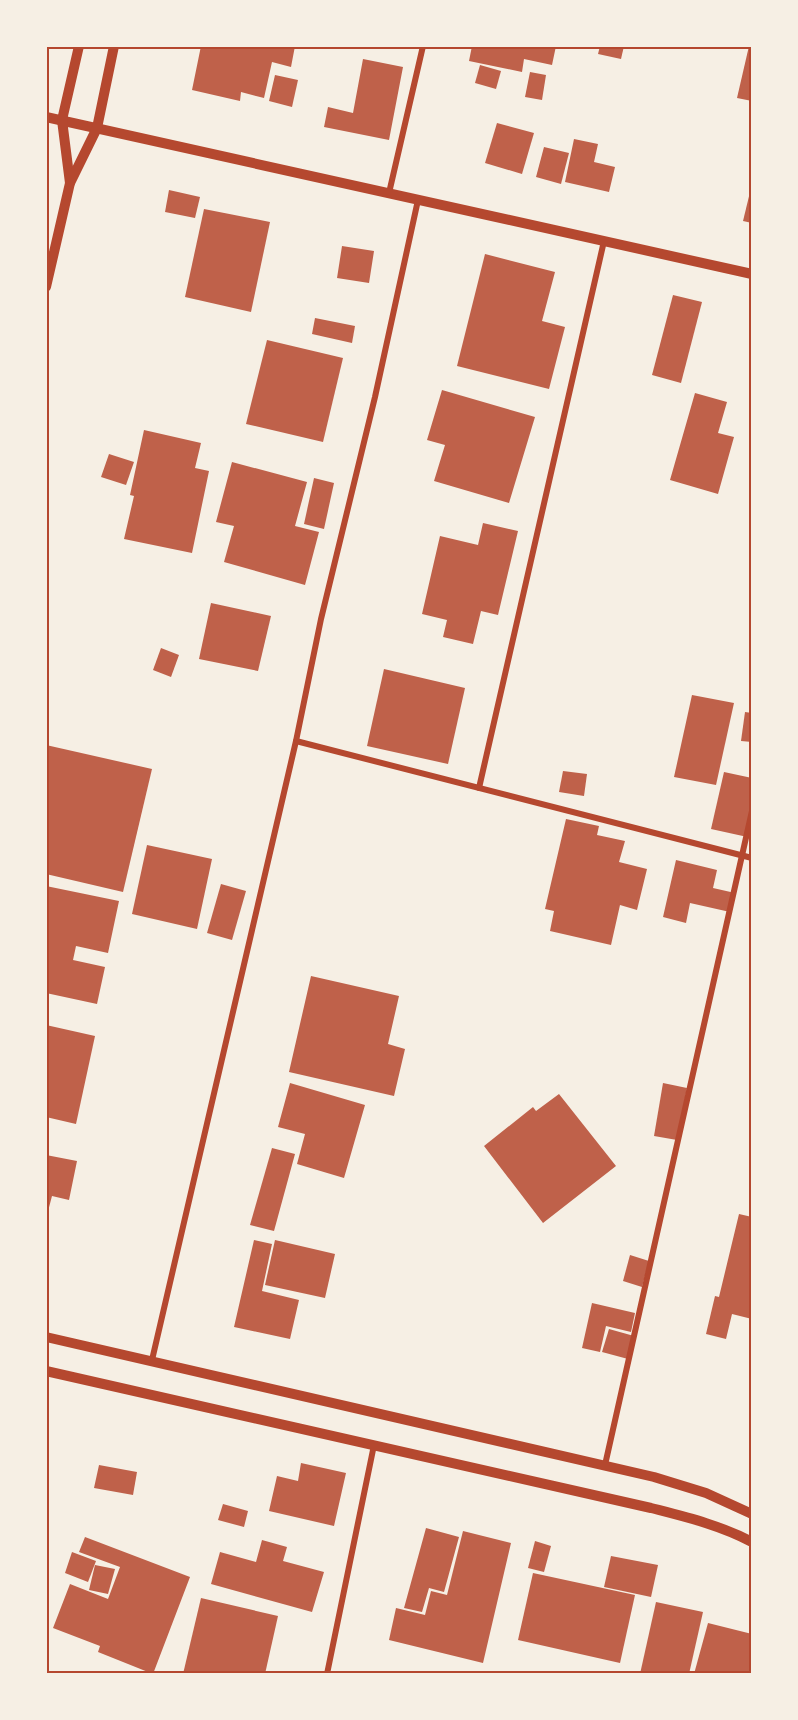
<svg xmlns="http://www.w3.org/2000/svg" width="798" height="1720" font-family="'Roboto Condensed',sans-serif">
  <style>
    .building { fill: #bf614a }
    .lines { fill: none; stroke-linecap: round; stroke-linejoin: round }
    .minor { stroke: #b5482f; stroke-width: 6 }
    .tertiary { stroke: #b5482f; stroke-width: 10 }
    .neatline { fill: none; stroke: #b5482f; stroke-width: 2 }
  </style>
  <rect width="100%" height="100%" fill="#f6efe4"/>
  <g class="building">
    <path d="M201,46H267L276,49L277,46H295L291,67L272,62L264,98L241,92L240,101L192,90Z"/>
    <path d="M472,46H556L552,65L524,59L522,72L469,61Z"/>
    <path d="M600,46H624L621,59L598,54Z"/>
    <path d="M749,46H752V101L737,98Z"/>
    <path d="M363,59L403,67L389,140L324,127L328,107L353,113Z"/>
    <path d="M480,65L501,71L496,89L475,83Z"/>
    <path d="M530,72L546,75L542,100L525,97Z"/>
    <path d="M275,75L298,80L292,107L269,101Z"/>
    <path d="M497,123L534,133L522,174L485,163Z"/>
    <path d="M574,139L598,144L594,162L615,167L609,192L565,182Z"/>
    <path d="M544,147L569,153L561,184L536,177Z"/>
    <path d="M751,188H752V223L743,221Z"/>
    <path d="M169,190L200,197L195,218L165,212Z"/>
    <path d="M204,209L270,222L251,312L185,297Z"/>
    <path d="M342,246L374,251L369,283L337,278Z"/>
    <path d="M485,254L555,272L542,321L565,327L549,389L457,366Z"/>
    <path d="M673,295L702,302L681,383L652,375Z"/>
    <path d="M315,318L355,326L352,343L312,334Z"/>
    <path d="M267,340L343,358L323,442L246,424Z"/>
    <path d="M442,390L535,417L509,503L434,481L445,445L427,440Z"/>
    <path d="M695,393L727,402L718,433L734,437L718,494L670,480Z"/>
    <path d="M144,430L201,443L195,468L209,471L192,553L124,539L134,496L130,495Z"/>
    <path d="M109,454L134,462L126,485L101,477Z"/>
    <path d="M232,462L307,482L295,526L319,532L305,585L224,562L234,526L216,522Z"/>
    <path d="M314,478L334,483L324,529L304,524Z"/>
    <path d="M483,523L518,531L498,615L481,611L473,644L443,637L447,620L422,614L440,536L478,545Z"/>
    <path d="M211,603L271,616L258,671L199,659Z"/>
    <path d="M161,648L179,655L171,677L153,670Z"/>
    <path d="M384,669L465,688L448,764L367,746Z"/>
    <path d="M692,695L734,703L716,785L674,777Z"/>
    <path d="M745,712L752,713V742L741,741Z"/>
    <path d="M46,745L152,769L123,892L46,874Z"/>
    <path d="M563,771L587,774L584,796L559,792Z"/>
    <path d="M724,772L752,778V838L711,829Z"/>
    <path d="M566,819L599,826L597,835L625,841L619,862L647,869L637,910L620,905L611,945L550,931L554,911L545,909Z"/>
    <path d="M147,845L212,859L197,929L132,914Z"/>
    <path d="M676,860L717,870L713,888L735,893L730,912L690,903L686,923L663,917Z"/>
    <path d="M221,884L246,891L232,940L207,933Z"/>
    <path d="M46,886L119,901L108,953L76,946L73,960L105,967L97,1004L46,993Z"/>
    <path d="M311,976L399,996L388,1044L405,1049L394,1096L289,1072Z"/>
    <path d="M46,1025L95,1036L76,1124L46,1117Z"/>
    <path d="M290,1083L365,1105L344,1178L297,1164L305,1134L278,1127Z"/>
    <path d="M663,1083L687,1088L677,1140L654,1136Z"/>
    <path d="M559,1094L616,1166L543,1223L484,1146L533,1107L536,1111Z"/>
    <path d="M272,1148L295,1154L274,1231L250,1225Z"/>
    <path d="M46,1155L77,1161L69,1200L52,1196L47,1215Z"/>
    <path d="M739,1214L752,1217V1319L732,1314L726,1339L706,1334L715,1296L719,1297Z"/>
    <path d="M254,1240L272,1244L262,1291L299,1300L290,1339L234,1327Z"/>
    <path d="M275,1240L335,1254L325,1298L265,1285Z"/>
    <path d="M630,1255L649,1261L642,1287L623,1281Z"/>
    <path d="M592,1303L635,1313L631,1332L606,1326L600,1352L582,1348Z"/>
    <path d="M609,1329L634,1336L628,1359L602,1352Z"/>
    <path d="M301,1463L346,1473L334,1526L269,1511L277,1476L298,1481Z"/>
    <path d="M99,1465L137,1472L133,1495L94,1488Z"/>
    <path d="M223,1504L248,1511L244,1527L218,1520Z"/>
    <path d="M426,1528L459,1537L444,1592L429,1588L422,1612L404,1608Z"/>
    <path d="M463,1531L511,1543L483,1663L389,1640L396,1608L425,1615L431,1591L447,1595Z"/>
    <path d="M85,1537L190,1577L153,1674L98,1652L100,1646L53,1628L70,1584L108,1599L120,1567L79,1552Z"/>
    <path d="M262,1540L287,1547L283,1561L324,1572L312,1612L211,1584L220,1552L256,1562Z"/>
    <path d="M535,1541L551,1546L544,1572L528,1568Z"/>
    <path d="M72,1552L96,1561L88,1582L65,1573Z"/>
    <path d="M611,1556L658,1565L651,1597L604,1587Z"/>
    <path d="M95,1565L115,1569L108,1594L89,1590Z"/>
    <path d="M533,1573L635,1595L620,1663L518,1640Z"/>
    <path d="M201,1598L278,1616L265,1674H183Z"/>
    <path d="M656,1602L703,1612L689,1674H640Z"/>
    <path d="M708,1623L752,1634V1674H694Z"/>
  </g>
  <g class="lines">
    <g class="minor">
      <path d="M389,193L423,46"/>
      <path d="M296,741L752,858"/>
      <path d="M479,788L604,241"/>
      <path d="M152,1360L296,741L321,619L375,397L418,200"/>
      <path d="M605,1465L752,811"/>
      <path d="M327,1674L374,1445"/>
    </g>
    <g class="tertiary">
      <path d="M46,117L752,274"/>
      <path d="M70,183L62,120L79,46"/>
      <path d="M46,287L70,183L97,128L114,46"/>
      <path d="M46,1337L654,1477L706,1493L752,1514"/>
      <path d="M46,1371L651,1508C686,1517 720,1525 752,1542"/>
    </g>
  </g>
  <rect width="798" height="1720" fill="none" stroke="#f6efe4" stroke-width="96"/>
  <rect x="48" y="48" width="702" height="1624" class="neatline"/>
</svg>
